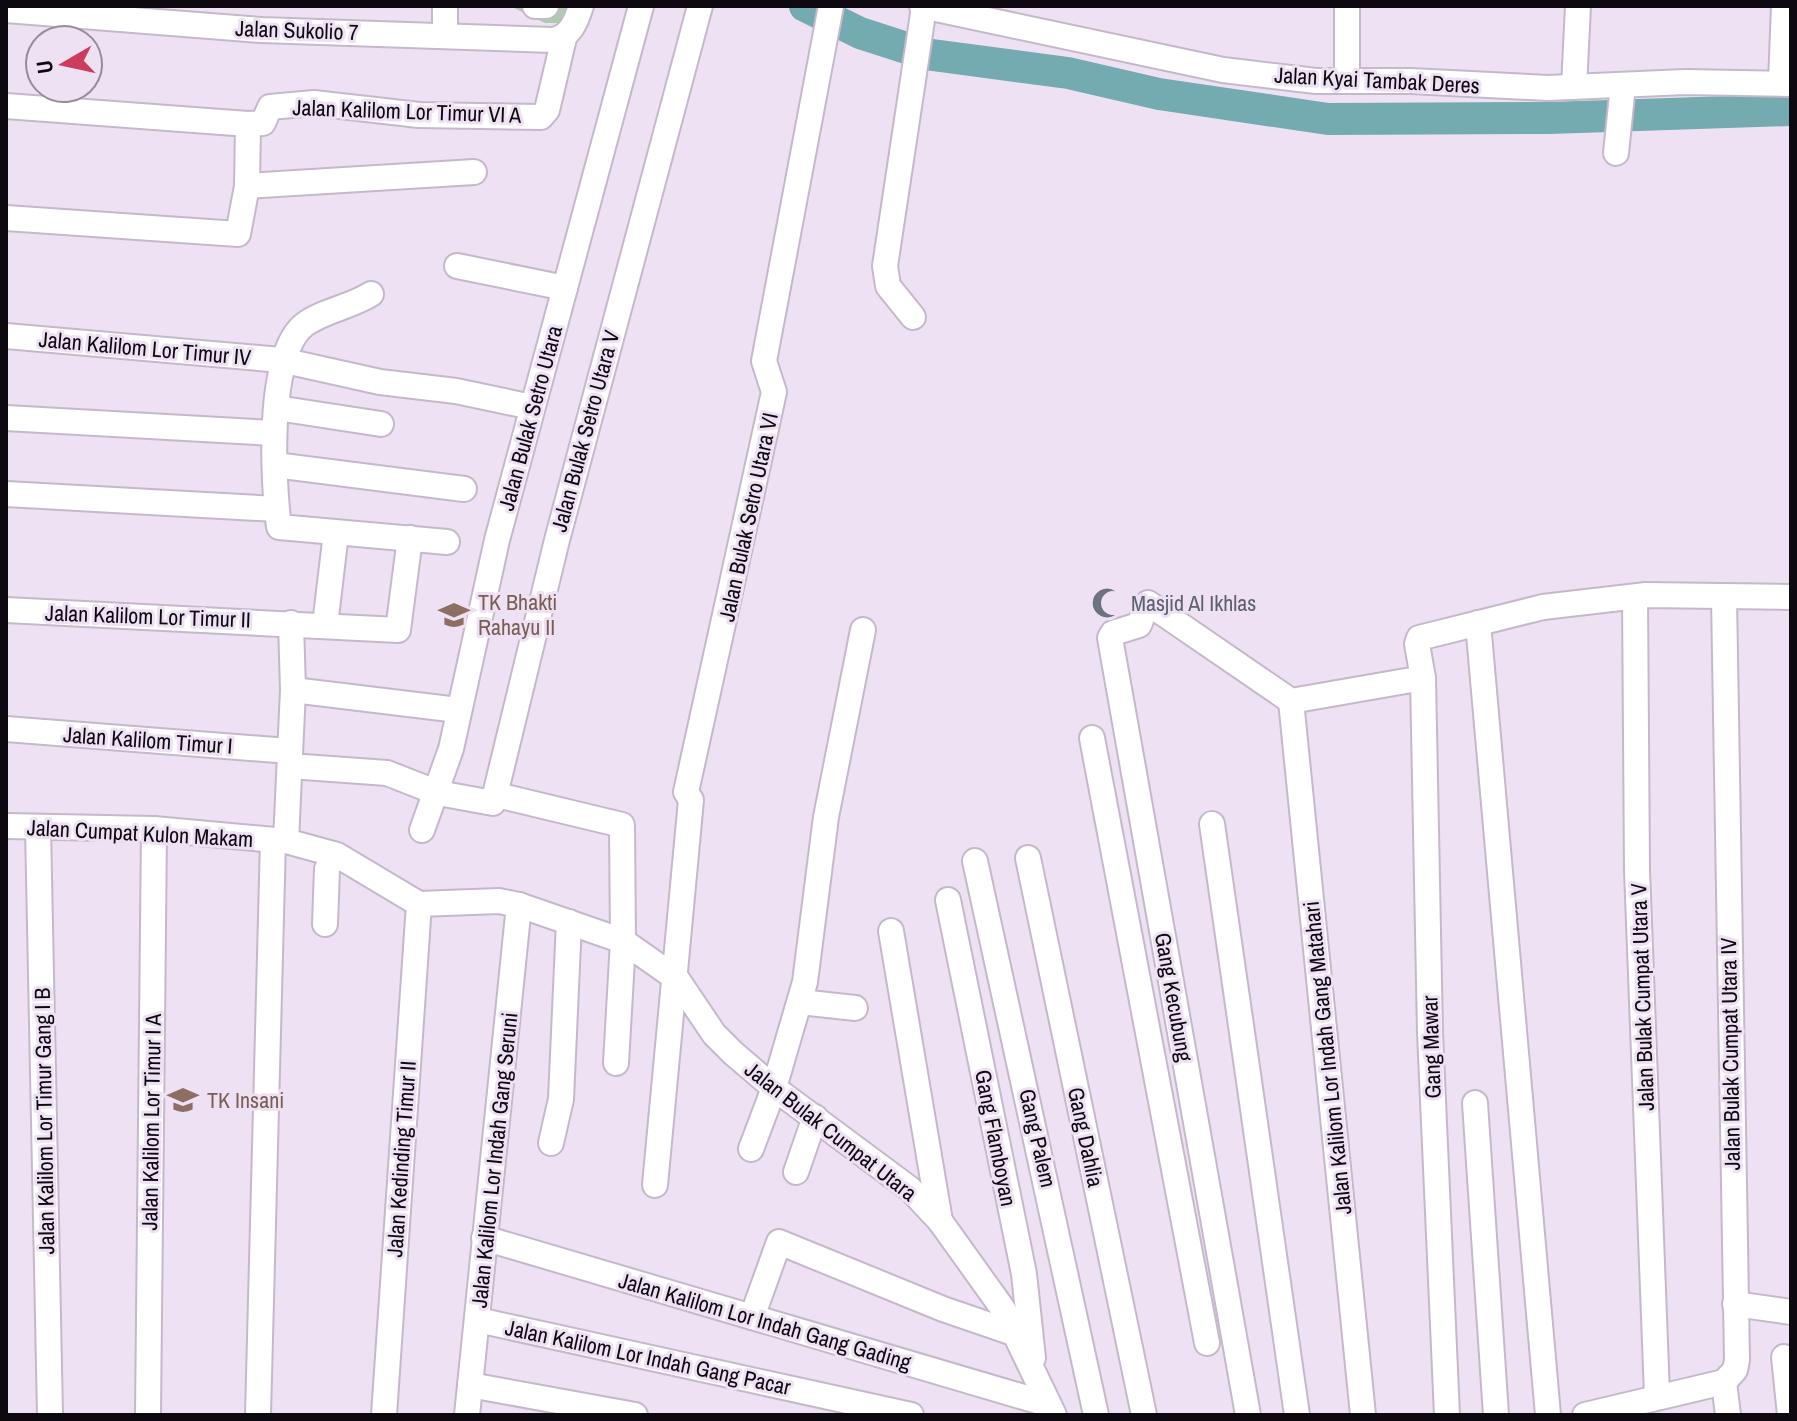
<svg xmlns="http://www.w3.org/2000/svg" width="1797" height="1421" font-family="'Archivo Narrow',sans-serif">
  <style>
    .green { fill: #acccb2 }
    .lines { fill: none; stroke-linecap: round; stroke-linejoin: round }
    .river { stroke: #73abb0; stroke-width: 32 }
    .minor-casing { stroke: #c6b8cb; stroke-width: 28 }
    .minor { stroke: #fff; stroke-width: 24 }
    .labels { text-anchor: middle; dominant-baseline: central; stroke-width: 6; stroke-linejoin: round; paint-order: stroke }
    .street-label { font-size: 22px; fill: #0e0910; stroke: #efe1f4 }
    .education-label { font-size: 22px; fill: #785e54; stroke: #efe1f4; text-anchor: start }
    .worship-label { font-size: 22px; fill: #5b616d; stroke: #efe1f4; text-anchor: start }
  </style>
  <rect width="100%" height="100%" fill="#efe1f4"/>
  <path class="green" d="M510,6H574L570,23H545Z"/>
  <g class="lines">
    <path class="river" d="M805,6L860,33L925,54L1068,73L1159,94L1328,119L1549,118L1791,110"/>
    <g class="minor-casing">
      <g id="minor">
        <path d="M445,6V35"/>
        <path d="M535,6H546"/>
        <path d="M922,6L1223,70L1316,81H1411L1548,88L1685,82L1791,84"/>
        <path d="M1347,6V81"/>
        <path d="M6,10L261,30L553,40C570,37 576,22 581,6"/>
        <path d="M1781,83L1784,6"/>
        <path d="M1574,87L1578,6"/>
        <path d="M6,106L248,124L247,186L238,234L6,218"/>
        <path d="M248,124L263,123L270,107L314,103L419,115L541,117L547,110L564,38"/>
        <path d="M1616,153L1623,85"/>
        <path d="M247,186L474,172"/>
        <path d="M457,266L565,288"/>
        <path d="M371,294C351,307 322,311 304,325C266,355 273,483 279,527L447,542"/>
        <path d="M913,317L888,286L885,266L924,7"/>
        <path d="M6,336L281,360L380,382L456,391L532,407"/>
        <path d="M277,408L381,424"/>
        <path d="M6,418L273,433"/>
        <path d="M275,465L464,489"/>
        <path d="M6,494L276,509"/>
        <path d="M1635,598L1637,870L1657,1395"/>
        <path d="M6,610L398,630L410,538"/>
        <path d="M1478,623L1548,1415"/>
        <path d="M325,625L336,533"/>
        <path d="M1423,678L1430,1033L1447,1415"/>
        <path d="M293,690L458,710"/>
        <path d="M1291,701L1363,1415"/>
        <path d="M6,729L289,751"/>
        <path d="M1092,738L1207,1343"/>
        <path d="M290,766L387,773L438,793L493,803L557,540L700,6"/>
        <path d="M497,795L622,825L623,941L616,1063"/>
        <path d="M1212,824L1297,1415"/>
        <path d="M6,826L154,829L286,841L337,855L419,904L499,901L519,905L623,941L677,979L714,1034L733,1053L774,1088L910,1189L940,1221L1003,1309L1054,1415"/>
        <path d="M38,827L50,1415"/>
        <path d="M422,830L451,749L497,540L641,6"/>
        <path d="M286,841L293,690L291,623"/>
        <path d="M1028,858L1144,1415"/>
        <path d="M975,861L1096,1415"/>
        <path d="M948,900L1024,1274L1033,1358"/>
        <path d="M325,924L327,869L333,854"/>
        <path d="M891,931L940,1221"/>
        <path d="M800,1002L855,1008"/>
        <path d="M1475,1103L1496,1415"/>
        <path d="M551,1143L561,1099L569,922"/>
        <path d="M751,1149L774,1088L805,982L826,817L863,630"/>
        <path d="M796,1172L815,1117"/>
        <path d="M655,1185L691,800L686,792L774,392L764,361L831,6"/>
        <path d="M484,1238L1047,1404"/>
        <path d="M1735,1304L1791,1312"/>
        <path d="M752,1317L779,1242L943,1309L1013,1333"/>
        <path d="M478,1320L911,1415"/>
        <path d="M1784,1357L1790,1415"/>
        <path d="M1724,1382L1728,1415"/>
        <path d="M470,1385L635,1415"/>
        <path d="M148,1415L154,829"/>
        <path d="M258,1415L273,840"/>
        <path d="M384,1415L419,904"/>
        <path d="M467,1415L519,905"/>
        <path d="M1248,1415L1110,638L1113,633L1139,625L1148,603L1291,701L1423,678L1417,644L1419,638L1543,607L1646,595L1791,597"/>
        <path d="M1585,1415L1724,1382L1735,1370L1737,1360L1724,597"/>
      </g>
    </g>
    <use href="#minor" class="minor"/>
  </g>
  <defs>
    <g id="mosque-bare" transform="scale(2.4)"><path d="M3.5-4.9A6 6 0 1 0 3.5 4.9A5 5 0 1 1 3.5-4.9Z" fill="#6b7280" stroke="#efe1f4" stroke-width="2.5" paint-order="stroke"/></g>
    <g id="school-bare" transform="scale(2.4)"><path d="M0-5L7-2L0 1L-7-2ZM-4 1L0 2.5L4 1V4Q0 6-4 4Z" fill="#8d6e63" stroke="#efe1f4" stroke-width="2.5" paint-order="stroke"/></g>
  </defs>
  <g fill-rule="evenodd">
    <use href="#mosque-bare" x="1107" y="603"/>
    <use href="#school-bare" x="454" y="615"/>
    <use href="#school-bare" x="183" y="1100"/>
  </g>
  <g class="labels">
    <g class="street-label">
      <text transform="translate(297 30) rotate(2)">Jalan Sukolio 7</text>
      <text transform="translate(1377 80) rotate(3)">Jalan Kyai Tambak Deres</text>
      <text transform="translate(407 111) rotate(2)">Jalan Kalilom Lor Timur VI A</text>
      <text transform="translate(145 348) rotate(5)">Jalan Kalilom Lor Timur IV</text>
      <text transform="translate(530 418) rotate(-75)">Jalan Bulak Setro Utara</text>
      <text transform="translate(585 431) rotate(-75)">Jalan Bulak Setro Utara V</text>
      <text transform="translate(748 517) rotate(-78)">Jalan Bulak Setro Utara VI</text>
      <text transform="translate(148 616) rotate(2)">Jalan Kalilom Lor Timur II</text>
      <text transform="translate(148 740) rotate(4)">Jalan Kalilom Timur I</text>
      <text transform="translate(140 833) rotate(3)">Jalan Cumpat Kulon Makam</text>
      <text transform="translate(1174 997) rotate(80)">Gang Kecubung</text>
      <text transform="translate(1642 997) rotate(-92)">Jalan Bulak Cumpat Utara V</text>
      <text transform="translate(1431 1047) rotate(-92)">Gang Mawar</text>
      <text transform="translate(1730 1054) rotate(-91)">Jalan Bulak Cumpat Utara IV</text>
      <text transform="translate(1327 1058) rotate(-96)">Jalan Kalilom Lor Indah Gang Matahari</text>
      <text transform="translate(44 1121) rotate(-91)">Jalan Kalilom Lor Timur Gang I B</text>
      <text transform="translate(151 1122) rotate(-89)">Jalan Kalilom Lor Timur I A</text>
      <text transform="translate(831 1131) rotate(38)">Jalan Bulak Cumpat Utara</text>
      <text transform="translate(1086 1137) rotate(78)">Gang Dahlia</text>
      <text transform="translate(996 1138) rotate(79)">Gang Flamboyan</text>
      <text transform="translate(1038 1138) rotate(77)">Gang Palem</text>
      <text transform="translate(401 1159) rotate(-86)">Jalan Kedinding Timur II</text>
      <text transform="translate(494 1160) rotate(-84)">Jalan Kalilom Lor Indah Gang Seruni</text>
      <text transform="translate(765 1321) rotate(16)">Jalan Kalilom Lor Indah Gang Gading</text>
      <text transform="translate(648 1357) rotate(12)">Jalan Kalilom Lor Indah Gang Pacar</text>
    </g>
    <g class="education-label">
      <text x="478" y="602">TK Bhakti<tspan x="478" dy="25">Rahayu II</tspan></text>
      <text x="207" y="1100">TK Insani</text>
    </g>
    <g class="worship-label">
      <text x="1131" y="603">Masjid Al Ikhlas</text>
    </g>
  </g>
  <rect width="1797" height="1421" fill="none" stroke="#0e0910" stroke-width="16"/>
  <g transform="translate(64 64) rotate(261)"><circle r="38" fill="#efe1f4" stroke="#958b99" stroke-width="2"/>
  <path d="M0-6L14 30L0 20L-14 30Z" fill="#cc3c5c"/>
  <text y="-12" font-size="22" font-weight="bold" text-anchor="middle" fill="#0e0910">U</text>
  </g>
</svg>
